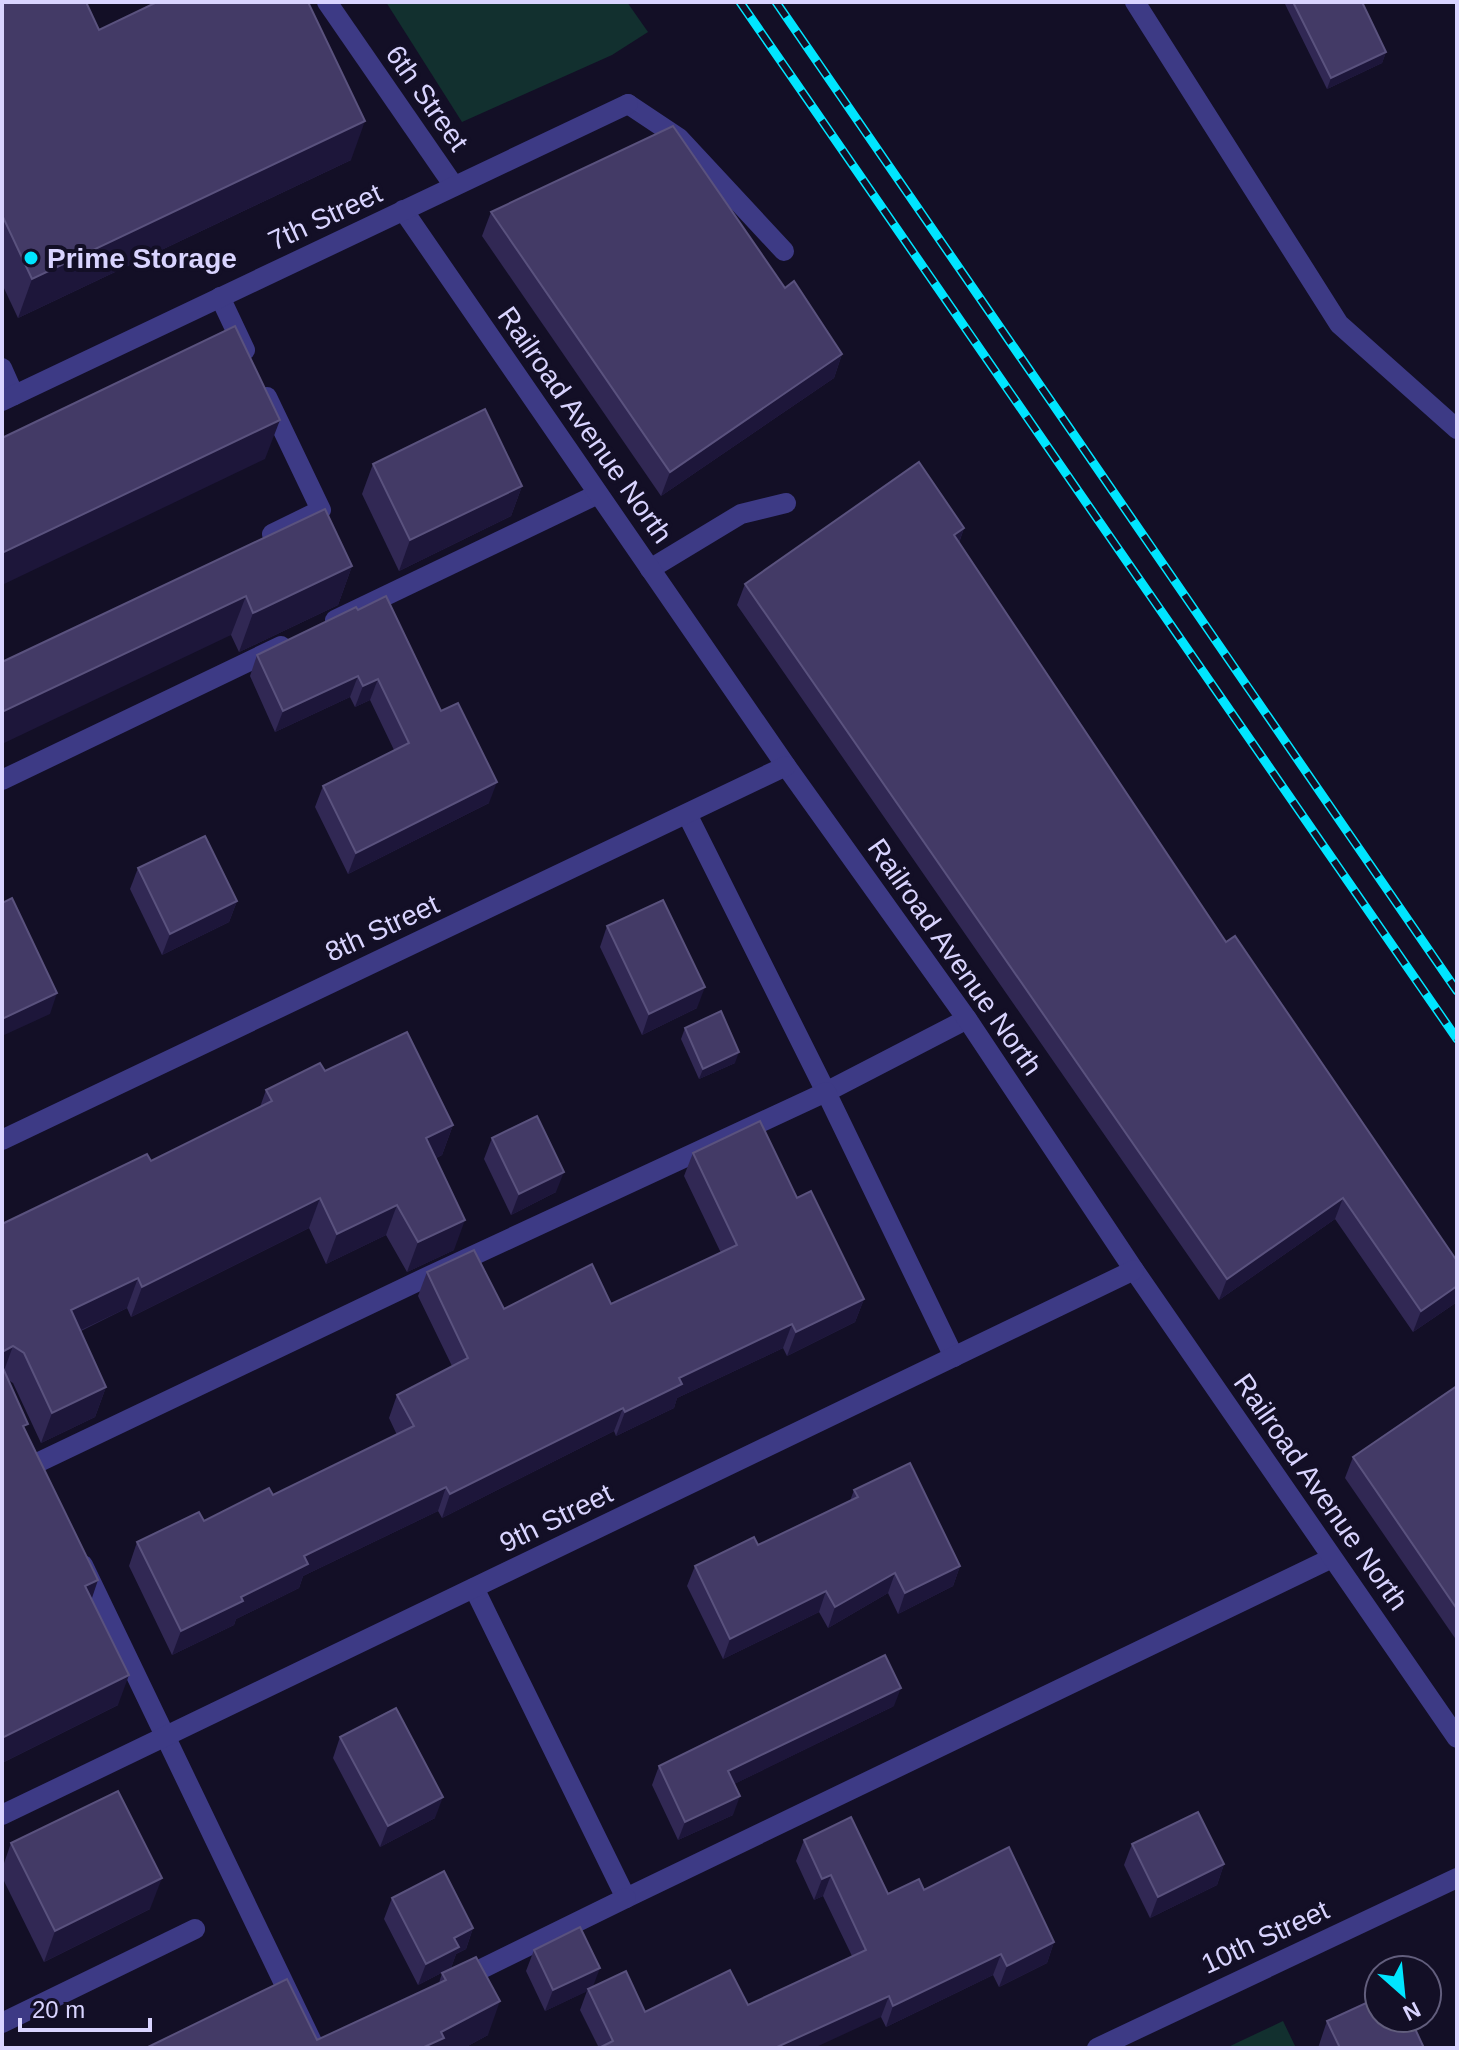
<svg xmlns="http://www.w3.org/2000/svg" width="1459" height="2050" font-family="Helvetica,sans-serif">
  <style>
    .green { fill: #12302f }
    .lines { fill: none; stroke-linecap: round; stroke-linejoin: round }
    .service { stroke: #3d3a85; stroke-width: 20 }
    .minor { stroke: #3d3a85; stroke-width: 20 }
    .rail-casing { stroke: #00e5ff; stroke-width: 9 }
    .rail { stroke: #130f26; stroke-width: 6; stroke-dasharray: 18; stroke-linecap: butt }
    .wall { fill: #312854 }
    .shaded-wall { fill: #1d163a }
    .building { fill: #433a66; stroke: #5a527e; stroke-width: 2 }
    .poi-dot { fill: #00e5ff; stroke: #130f26; stroke-width: 3 }
    .labels { text-anchor: middle; dominant-baseline: central; stroke-width: 8; stroke-linejoin: round; paint-order: stroke }
    .street-label { font-size: 28px; fill: #d9d4ff; stroke: #130f26 }
    .poi-label { font-size: 28px; font-weight: bold; fill: #d9d4ff; stroke: #130f26; text-anchor: start }
  </style>
  <rect width="100%" height="100%" fill="#130f26"/>
  <g class="green">
    <path d="M386,2H627L648,32L612,55L462,122Z"/>
    <path d="M1283,2021L1296,2048H1226Z"/>
  </g>
  <g class="lines">
    <g class="service">
      <path d="M1135,2L1339,324L1457,429"/>
      <path d="M628,104L679,138L784,251"/>
      <path d="M220,297L245,350"/>
      <path d="M2,368L14,395"/>
      <path d="M267,397L321,510L272,534"/>
      <path d="M650,569L741,514L786,503"/>
      <path d="M335,620L598,494"/>
      <path d="M2,780L281,646"/>
      <path d="M687,814L826,1092L967,1019"/>
      <path d="M37,1463L429,1276L826,1092L954,1357"/>
      <path d="M83,1565L315,2048"/>
      <path d="M474,1588L626,1898L1332,1558"/>
      <path d="M461,1979L626,1898"/>
      <path d="M2,2023L195,1929"/>
    </g>
    <g class="minor">
      <path d="M327,2L454,186"/>
      <path d="M403,210L786,766L967,1019L1134,1270L1457,1738"/>
      <path d="M2,401L628,104"/>
      <path d="M2,1140L786,766"/>
      <path d="M2,1815L1134,1270"/>
      <path d="M1097,2048L1457,1878"/>
    </g>
    <g class="rail-casing">
      <g id="rail">
        <path d="M740,2L1457,1039"/>
        <path d="M776,2L1457,991"/>
      </g>
    </g>
    <use href="#rail" class="rail"/>
  </g>
  <g class="wall">
    <path d="M2,2L99,30L351,160L18,318L2,284Z"/>
    <path d="M1284,2H1362L1386,52L1382,63L1327,89Z"/>
    <path d="M491,212L785,288L842,354L834,378L661,496L482,236Z"/>
    <path d="M373,464L522,486L511,516L399,571L362,494Z"/>
    <path d="M964,528L959,543L1226,942L1457,1261V1302L1413,1332L1335,1219L1219,1300L737,605L745,584Z"/>
    <path d="M352,566L338,605L239,652L231,635L2,662Z"/>
    <path d="M356,607L441,711L489,803L348,874L315,807L323,786L394,750L370,700L355,707L350,697L275,732L250,676L257,655Z"/>
    <path d="M138,868L237,901L229,922L162,955L130,889Z"/>
    <path d="M607,926L697,1008L642,1035L600,947Z"/>
    <path d="M685,1028L735,1063L699,1079L681,1039Z"/>
    <path d="M325,1071L453,1125L442,1155L436,1158L454,1250L407,1272L386,1235L326,1264L309,1228L131,1317L127,1308L81,1331L106,1387L95,1417L41,1443L13,1383L8,1380L25,1432L91,1599L118,1705L2,1763V1224L151,1161L260,1107L266,1090Z"/>
    <path d="M492,1138L556,1192L511,1215L484,1159Z"/>
    <path d="M693,1153L797,1198L864,1299L855,1322L787,1356L783,1348L677,1398L674,1408L616,1436L614,1431L442,1518L438,1511L303,1576L299,1588L236,1619L234,1625L172,1655L129,1566L137,1542L204,1521L273,1495L397,1435L389,1418L397,1395L452,1366L418,1296L427,1272L504,1309L611,1304L721,1253L684,1176Z"/>
    <path d="M1457,1386V1641L1345,1478L1353,1457Z"/>
    <path d="M854,1490L960,1566L953,1586L898,1614L888,1593L828,1628L819,1612L723,1659L687,1586L695,1566L758,1545L850,1501Z"/>
    <path d="M894,1706L734,1784L733,1815L678,1840L652,1785L659,1766Z"/>
    <path d="M340,1737L435,1818L380,1847L333,1758Z"/>
    <path d="M804,1840L888,1894L924,1890L1054,1942L1047,1963L999,1987L993,1975L886,2027L881,2017L599,2048L580,2010L587,1991L545,2011L526,1971L534,1950L593,1987L645,2012L748,2005L852,1956L823,1896L814,1900L796,1861Z"/>
    <path d="M11,1843L150,1909L44,1962L2,1877V1869Z"/>
    <path d="M1132,1844L1224,1864L1217,1885L1150,1918L1124,1865Z"/>
    <path d="M392,1898L473,1928L466,1949L456,1954L451,1968L418,1985L384,1919Z"/>
    <path d="M442,1973L488,2035L464,2048H146L317,2040L439,1983Z"/>
    <path d="M1327,2021L1424,2048H1318Z"/>
  </g>
  <g class="shaded-wall">
    <path d="M1386,52L1382,63L1327,89L1331,78Z"/>
    <path d="M365,121L351,160L18,318L32,279Z"/>
    <path d="M842,354L834,378L661,496L670,472Z"/>
    <path d="M280,420L265,459L2,585V553Z"/>
    <path d="M522,486L511,516L399,571L410,540Z"/>
    <path d="M964,528L957,548L954,535Z"/>
    <path d="M352,566L338,605L239,652L253,613Z"/>
    <path d="M246,596L231,635L2,744V712Z"/>
    <path d="M358,676L350,697L275,732L283,711Z"/>
    <path d="M378,679L370,700L355,707L363,686Z"/>
    <path d="M497,782L489,803L348,874L356,853Z"/>
    <path d="M237,901L229,922L162,955L170,934Z"/>
    <path d="M705,987L697,1008L642,1035L649,1014Z"/>
    <path d="M57,993L50,1014L2,1036V1019Z"/>
    <path d="M739,1052L735,1063L699,1079L703,1069Z"/>
    <path d="M453,1125L442,1155L415,1168L426,1138Z"/>
    <path d="M564,1172L556,1192L511,1215L519,1194Z"/>
    <path d="M320,1198L309,1228L131,1317L142,1287Z"/>
    <path d="M1343,1198L1335,1219L1219,1300L1227,1279Z"/>
    <path d="M397,1205L386,1235L326,1264L337,1234Z"/>
    <path d="M465,1220L454,1250L407,1272L418,1242Z"/>
    <path d="M138,1278L127,1308L60,1340L71,1310Z"/>
    <path d="M1457,1286V1302L1413,1332L1421,1311Z"/>
    <path d="M864,1299L855,1322L787,1356L796,1332Z"/>
    <path d="M792,1324L783,1348L677,1398L674,1408L616,1436L625,1412L679,1378Z"/>
    <path d="M13,1346L2,1376V1352Z"/>
    <path d="M106,1387L95,1417L41,1443L52,1413Z"/>
    <path d="M623,1408L614,1431L442,1518L450,1494Z"/>
    <path d="M446,1487L438,1511L303,1576L299,1588L236,1619L234,1625L172,1655L181,1631L241,1597L304,1556Z"/>
    <path d="M960,1566L953,1586L898,1614L905,1593Z"/>
    <path d="M895,1573L888,1593L828,1628L835,1607Z"/>
    <path d="M98,1580L88,1610L85,1586Z"/>
    <path d="M826,1591L819,1612L723,1659L730,1639Z"/>
    <path d="M129,1675L118,1705L2,1763V1738Z"/>
    <path d="M901,1688L894,1706L722,1790L728,1771Z"/>
    <path d="M740,1796L733,1815L678,1840L685,1822Z"/>
    <path d="M443,1797L435,1818L380,1847L388,1826Z"/>
    <path d="M1224,1864L1217,1885L1150,1918L1158,1897Z"/>
    <path d="M831,1875L823,1896L814,1900L822,1879Z"/>
    <path d="M162,1878L150,1909L44,1962L55,1931Z"/>
    <path d="M473,1928L466,1949L456,1954L451,1968L418,1985L426,1964L454,1938Z"/>
    <path d="M1054,1942L1047,1963L999,1987L1007,1966Z"/>
    <path d="M1001,1954L993,1975L886,2027L893,2006Z"/>
    <path d="M600,1968L592,1989L545,2011L553,1990Z"/>
    <path d="M889,1996L881,2017L814,2048H775Z"/>
    <path d="M500,2001L488,2035L464,2048H422L441,2032Z"/>
  </g>
  <g class="building">
    <path d="M2,2H86L99,30L157,2H308L365,121L32,279L2,215Z"/>
    <path d="M1293,2H1362L1386,52L1331,78Z"/>
    <path d="M673,126L785,288L794,281L842,354L670,472L491,212Z"/>
    <path d="M235,326L280,420L2,553V438Z"/>
    <path d="M485,409L522,486L410,540L373,464Z"/>
    <path d="M919,462L964,528L954,535L1226,942L1235,936L1457,1261V1286L1421,1311L1343,1198L1227,1279L745,584Z"/>
    <path d="M325,509L352,566L253,613L246,596L2,712V662Z"/>
    <path d="M386,596L441,711L458,703L497,782L356,853L323,786L409,743L378,679L363,686L358,676L283,711L257,655L356,607L358,610Z"/>
    <path d="M205,836L237,901L170,934L138,868Z"/>
    <path d="M12,898L57,993L2,1019V903Z"/>
    <path d="M663,900L705,987L649,1014L607,926Z"/>
    <path d="M721,1011L739,1052L703,1069L685,1028Z"/>
    <path d="M407,1032L453,1125L426,1138L465,1220L418,1242L397,1205L337,1234L320,1198L142,1287L138,1278L71,1310L106,1387L52,1413L24,1353L13,1346L2,1352V1224L147,1154L151,1161L272,1101L266,1090L320,1063L325,1071Z"/>
    <path d="M537,1116L564,1172L519,1194L492,1138Z"/>
    <path d="M760,1121L797,1198L811,1191L864,1299L796,1332L792,1324L679,1378L682,1384L625,1412L623,1408L450,1494L446,1487L304,1556L308,1564L241,1597L243,1601L181,1631L137,1542L199,1512L204,1521L269,1488L273,1495L414,1426L397,1395L468,1358L427,1272L474,1250L504,1309L592,1264L611,1304L737,1245L693,1153Z"/>
    <path d="M2,1366L28,1424L23,1426L98,1580L85,1586L129,1675L2,1738Z"/>
    <path d="M1457,1386V1609L1353,1457Z"/>
    <path d="M910,1463L960,1566L905,1593L895,1573L835,1607L826,1591L730,1639L695,1566L754,1537L758,1545L858,1497L854,1490Z"/>
    <path d="M885,1655L901,1688L728,1771L740,1796L685,1822L659,1766Z"/>
    <path d="M396,1708L443,1797L388,1826L340,1737Z"/>
    <path d="M118,1791L162,1878L55,1931L11,1843Z"/>
    <path d="M1198,1812L1224,1864L1158,1897L1132,1844Z"/>
    <path d="M851,1817L888,1894L919,1879L924,1890L1009,1847L1054,1942L1007,1966L1001,1954L893,2006L889,1996L775,2048H599L613,2041L588,1989L626,1971L645,2012L730,1970L748,2005L866,1950L831,1875L822,1879L804,1840Z"/>
    <path d="M444,1871L473,1928L454,1938L459,1947L426,1964L392,1898Z"/>
    <path d="M580,1927L600,1968L553,1990L534,1950Z"/>
    <path d="M476,1957L500,2001L441,2032L444,2038L422,2048H146L287,1979L317,2040L446,1980L442,1973Z"/>
    <path d="M1379,1997V2018H1410L1424,2048H1340L1327,2021Z"/>
  </g>
  <circle class="poi-dot" cx="31" cy="258" r="8"/>
  <g class="labels">
    <g class="street-label">
      <text transform="translate(427 98) rotate(55)">6th Street</text>
      <text transform="translate(325 217) rotate(-25)">7th Street</text>
      <text transform="translate(585 425) rotate(55)">Railroad Avenue North</text>
      <text transform="translate(382 928) rotate(-25)">8th Street</text>
      <text transform="translate(955 957) rotate(55)">Railroad Avenue North</text>
      <text transform="translate(1321 1492) rotate(55)">Railroad Avenue North</text>
      <text transform="translate(556 1518) rotate(-26)">9th Street</text>
      <text transform="translate(1265 1937) rotate(-25)">10th Street</text>
    </g>
    <g class="poi-label">
      <text x="47" y="258">Prime Storage</text>
    </g>
  </g>
  <rect width="1459" height="2050" fill="none" stroke="#d9d4ff" stroke-width="8"/>
  <g transform="translate(1403 1994) rotate(153)"><circle r="38" fill="#130f26" stroke="#625e7d" stroke-width="2"/>
  <path d="M0-6L14 30L0 20L-14 30Z" fill="#00e5ff"/>
  <text y="-12" font-size="22" font-weight="bold" text-anchor="middle" fill="#d9d4ff">N</text>
  </g>
  <path d="M20 2018v12h130v-12" fill="none" stroke="#d9d4ff" stroke-width="4"/>
  <text x="32" y="2018" font-size="24" fill="#d9d4ff" stroke="#130f26" stroke-width="6" paint-order="stroke">20 m</text>
</svg>
